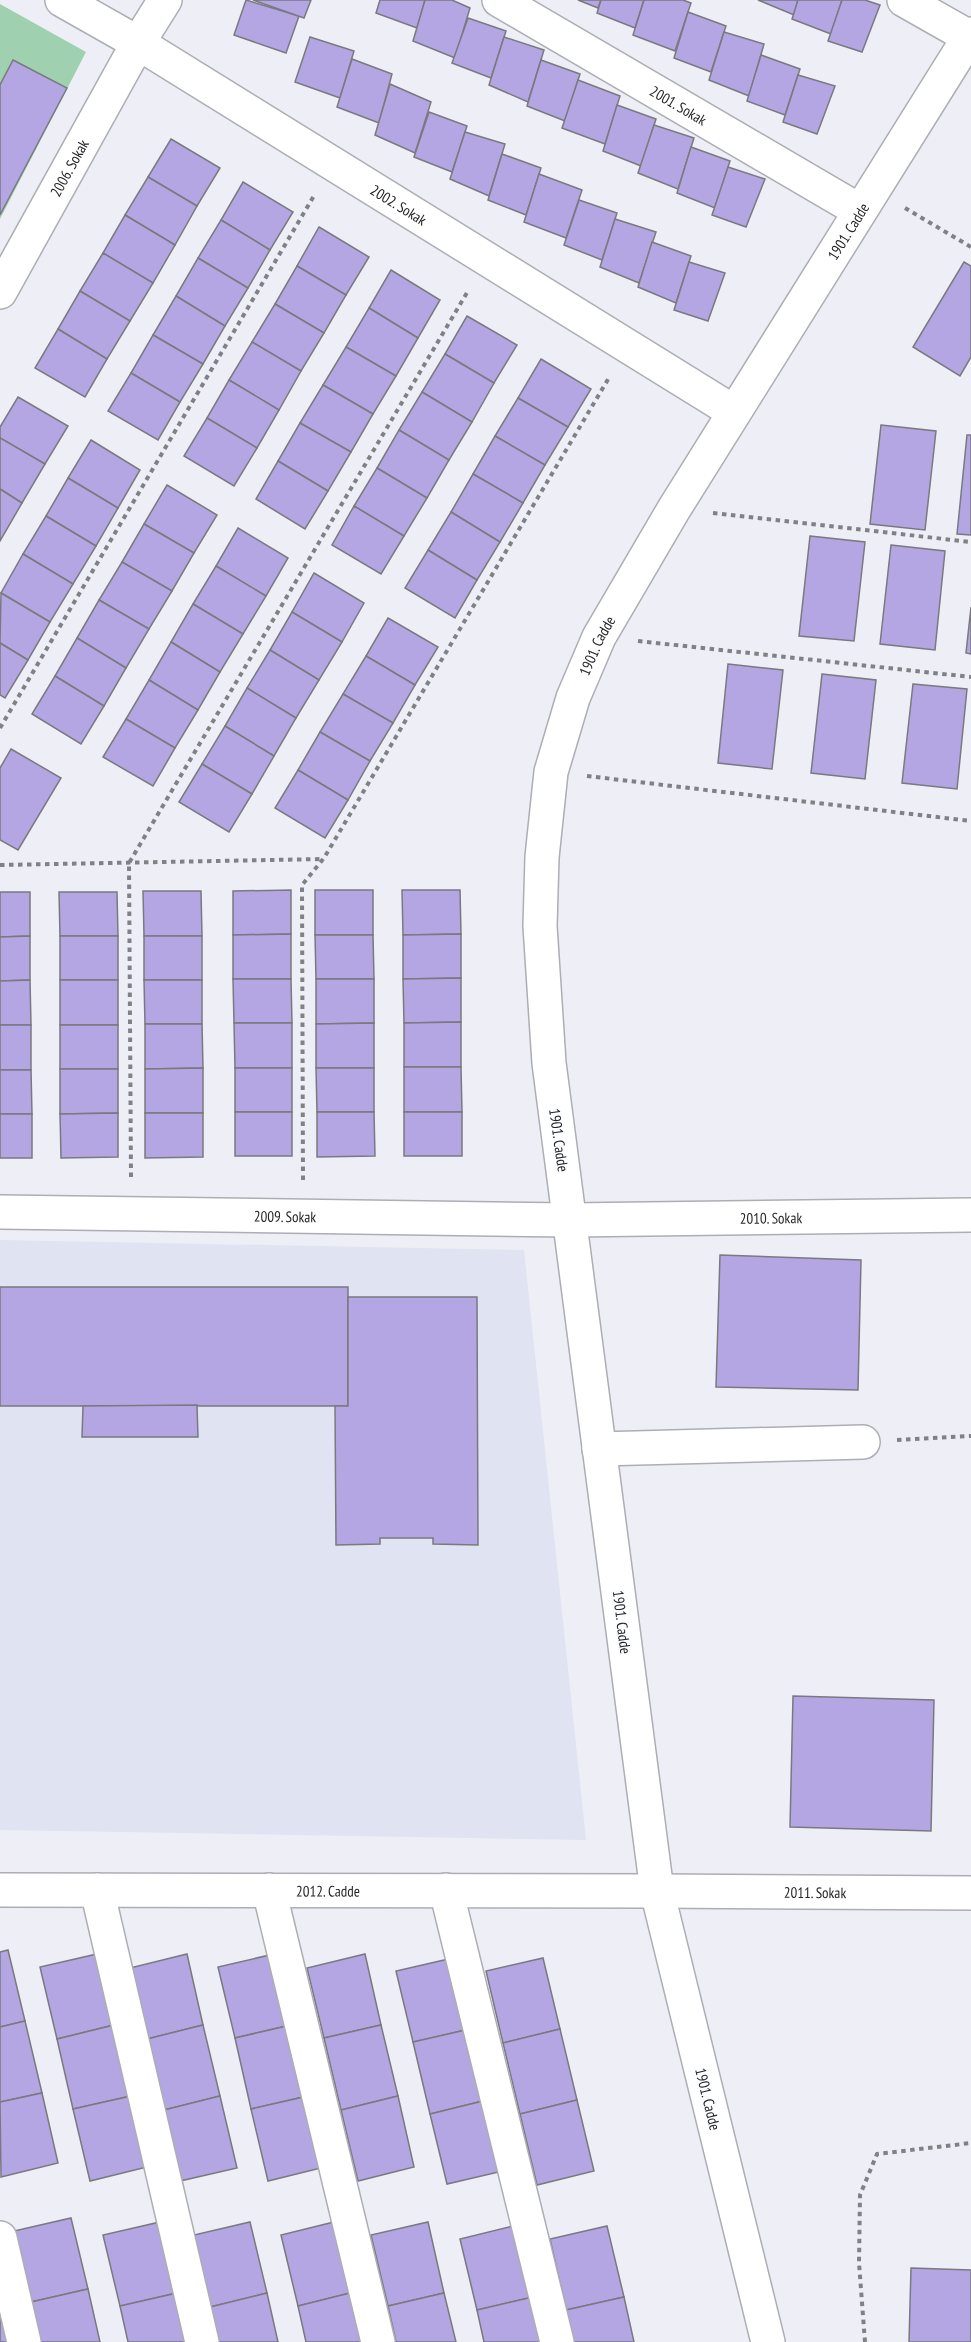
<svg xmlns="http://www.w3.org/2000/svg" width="971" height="2342" font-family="'PT Sans Narrow',sans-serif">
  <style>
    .built { fill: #e0e3f1 }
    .green { fill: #9fd1b0 }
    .building { fill: #b3a6e3; stroke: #7a797f; stroke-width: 1.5 }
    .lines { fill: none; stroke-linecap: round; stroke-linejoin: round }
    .minor-casing { stroke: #acaeb4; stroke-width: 36 }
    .tertiary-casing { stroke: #acaeb4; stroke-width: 36 }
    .path { stroke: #808185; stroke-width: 4; stroke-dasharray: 4.5 4.5; stroke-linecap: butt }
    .minor { stroke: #fff; stroke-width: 33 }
    .tertiary { stroke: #fff; stroke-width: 33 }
    .labels { text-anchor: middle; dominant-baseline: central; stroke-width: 4.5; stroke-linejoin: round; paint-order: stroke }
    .street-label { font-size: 15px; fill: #262629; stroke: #fcfdfe }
  </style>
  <rect width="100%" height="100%" fill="#eeeff6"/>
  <path class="built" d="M0,1240L524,1250L586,1840L0,1830Z"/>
  <path class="green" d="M0,4L86,52L0,219Z"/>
  <g class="building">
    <path d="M246,0L299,16L286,53L234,35Z"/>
    <path d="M253,0H311L304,18Z"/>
    <path d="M380,0H425L417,28L376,13Z"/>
    <path d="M425,0H452L470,8L455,58L413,41Z"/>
    <path d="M578,0H601L598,8Z"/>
    <path d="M601,0H644L635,28L597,13Z"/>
    <path d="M644,0H683L691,3L675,51L633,35Z"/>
    <path d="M758,0H798L794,15Z"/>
    <path d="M798,0H842L831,34L792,19Z"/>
    <path d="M842,0H865L880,5L862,52L828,41Z"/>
    <path d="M688,12L726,26L711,72L674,58Z"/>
    <path d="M468,18L506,31L491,78L452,63Z"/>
    <path d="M724,32L764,44L749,96L709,80Z"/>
    <path d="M310,37L354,51L340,98L295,82Z"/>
    <path d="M504,37L544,50L528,102L489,85Z"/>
    <path d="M761,55L800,69L785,115L747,101Z"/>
    <path d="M352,59L392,74L379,123L337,107Z"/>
    <path d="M13,60L67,88L0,215V85Z"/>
    <path d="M541,60L580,74L565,121L527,106Z"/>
    <path d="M798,75L835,86L817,134L783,122Z"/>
    <path d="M578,80L620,96L605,144L562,128Z"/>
    <path d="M390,84L431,102L415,153L375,135Z"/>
    <path d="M617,105L656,119L641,166L603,151Z"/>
    <path d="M429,112L467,126L452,172L414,157Z"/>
    <path d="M654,125L694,138L678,189L638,173Z"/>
    <path d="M465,132L505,144L489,196L450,179Z"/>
    <path d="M171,139L220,168L197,206L148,177Z"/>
    <path d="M691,147L730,161L715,208L677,193Z"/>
    <path d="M502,154L541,168L526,215L488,200Z"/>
    <path d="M728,167L765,179L746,227L712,215Z"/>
    <path d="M539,174L582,190L566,238L524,222Z"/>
    <path d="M148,177L197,206L175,245L125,215Z"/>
    <path d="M243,182L293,212L270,250L221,220Z"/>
    <path d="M579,200L617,213L602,260L564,245Z"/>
    <path d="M125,215L175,245L153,283L103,253Z"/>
    <path d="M615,219L656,232L639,283L600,267Z"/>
    <path d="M221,220L270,250L248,288L198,258Z"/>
    <path d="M319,227L369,257L346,295L297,266Z"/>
    <path d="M652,242L691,256L676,303L638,287Z"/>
    <path d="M103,253L153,283L130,321L80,291Z"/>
    <path d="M198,258L248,288L225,326L176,296Z"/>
    <path d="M689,262L725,273L708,321L674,310Z"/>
    <path d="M964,262L971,266V357L960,376L913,347Z"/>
    <path d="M297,266L346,295L324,333L275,304Z"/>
    <path d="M391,270L440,300L418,338L369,308Z"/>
    <path d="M80,291L130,321L107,359L58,329Z"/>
    <path d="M176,296L225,326L203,364L153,335Z"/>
    <path d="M275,304L324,333L301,371L252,342Z"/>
    <path d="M369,308L418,338L396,376L346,347Z"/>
    <path d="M467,316L517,345L494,383L445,354Z"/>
    <path d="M58,329L107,359L85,397L35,368Z"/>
    <path d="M153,335L203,364L180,402L131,373Z"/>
    <path d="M252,342L301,371L279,410L229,380Z"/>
    <path d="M346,347L396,376L373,414L323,385Z"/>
    <path d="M445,354L494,383L472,422L422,392Z"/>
    <path d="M541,359L591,389L568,427L518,398Z"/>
    <path d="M131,373L180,402L158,440L108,411Z"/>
    <path d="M229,380L279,410L257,448L207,418Z"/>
    <path d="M323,385L373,414L351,452L300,423Z"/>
    <path d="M422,392L472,422L449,460L399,430Z"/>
    <path d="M18,397L68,426L45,464L0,438V427Z"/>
    <path d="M518,398L568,427L545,465L495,436Z"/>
    <path d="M207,418L257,448L234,486L184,456Z"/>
    <path d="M300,423L351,452L328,491L278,461Z"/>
    <path d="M881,425L936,431L925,530L870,524Z"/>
    <path d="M399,430L449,460L427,498L377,468Z"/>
    <path d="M967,435H971V535L957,534Z"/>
    <path d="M495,436L545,465L523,503L473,474Z"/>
    <path d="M0,438L45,464L22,503L0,489Z"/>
    <path d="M91,440L140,470L118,508L68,478Z"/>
    <path d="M278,461L328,491L305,529L256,499Z"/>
    <path d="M377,468L427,498L404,536L354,506Z"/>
    <path d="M473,474L523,503L500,542L451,512Z"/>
    <path d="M68,478L118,508L96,546L46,516Z"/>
    <path d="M167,485L217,515L194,553L144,524Z"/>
    <path d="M0,489L22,503L0,541Z"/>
    <path d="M354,506L404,536L381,574L332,545Z"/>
    <path d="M451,512L500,542L477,580L428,550Z"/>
    <path d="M46,516L96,546L73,584L23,554Z"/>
    <path d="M144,524L194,553L172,591L122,562Z"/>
    <path d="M238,528L288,558L266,596L216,566Z"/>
    <path d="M810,536L865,542L854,641L799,636Z"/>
    <path d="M891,545L945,551L935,650L880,644Z"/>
    <path d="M428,550L477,580L455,618L405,588Z"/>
    <path d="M23,554L73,584L50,622L1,593Z"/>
    <path d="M122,562L172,591L149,629L99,600Z"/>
    <path d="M216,566L266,596L243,634L193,604Z"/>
    <path d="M314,573L364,603L342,642L292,612Z"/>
    <path d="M1,593L50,622L28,660L0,643Z"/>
    <path d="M99,600L149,629L126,668L77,638Z"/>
    <path d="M193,604L243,634L220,672L171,642Z"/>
    <path d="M971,607V654L966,653Z"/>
    <path d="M292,612L342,642L319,680L270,650Z"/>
    <path d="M388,618L438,647L415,685L366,656Z"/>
    <path d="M77,638L126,668L104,706L55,676Z"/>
    <path d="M171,642L220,672L198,710L149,680Z"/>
    <path d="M0,643L28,660L5,698L0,695Z"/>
    <path d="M270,650L319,680L296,718L247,688Z"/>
    <path d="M366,656L415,685L393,723L343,694Z"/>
    <path d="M728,664L783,670L772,769L718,763Z"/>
    <path d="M822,674L876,680L865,779L811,773Z"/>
    <path d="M55,676L104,706L81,744L32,714Z"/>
    <path d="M149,680L198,710L175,748L126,719Z"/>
    <path d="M913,684L967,689L957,789L902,783Z"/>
    <path d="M247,688L296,718L274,756L225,726Z"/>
    <path d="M343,694L393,723L370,761L320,732Z"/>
    <path d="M126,719L175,748L153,786L103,757Z"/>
    <path d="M225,726L274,756L252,794L202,764Z"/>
    <path d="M320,732L370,761L348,800L298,770Z"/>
    <path d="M11,749L61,778L18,850L0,840V768Z"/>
    <path d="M202,764L252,794L229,832L179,802Z"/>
    <path d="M298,770L348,800L325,838L275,808Z"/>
    <path d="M291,890V934L233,935V891Z"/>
    <rect x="315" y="890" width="58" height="45"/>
    <path d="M402,890H460L461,934L403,935Z"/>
    <path d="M143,891H201L202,936H144Z"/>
    <path d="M0,892H30V936L0,937Z"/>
    <path d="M59,892H117L118,936H60Z"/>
    <path d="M291,934V979H233V935Z"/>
    <path d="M461,934V978L403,979V935Z"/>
    <path d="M315,935H373L374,979H316Z"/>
    <path d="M30,936V980L0,981V937Z"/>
    <rect x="60" y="936" width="58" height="44"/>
    <rect x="144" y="936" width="58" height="44"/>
    <path d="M461,978V1022L404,1023L403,979Z"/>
    <path d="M233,979H291L292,1023H234Z"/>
    <path d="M316,979H374V1023L316,1024Z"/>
    <path d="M30,980L31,1025H0V981Z"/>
    <rect x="60" y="980" width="58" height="45"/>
    <path d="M144,980H202V1024H145Z"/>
    <path d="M461,1022V1067H404V1023Z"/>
    <path d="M234,1023H292V1068H235Z"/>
    <path d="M374,1023V1068H316V1024Z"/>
    <path d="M145,1024H202L203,1068L145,1069Z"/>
    <rect x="0" y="1025" width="31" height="45"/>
    <rect x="60" y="1025" width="58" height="44"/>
    <path d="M404,1067H461L462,1112H404Z"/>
    <path d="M203,1068V1113H145V1069Z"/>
    <rect x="235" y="1068" width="57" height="44"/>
    <path d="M316,1068H374V1112H317Z"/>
    <path d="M60,1069H118V1113L60,1114Z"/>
    <path d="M0,1070H31L32,1114H0Z"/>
    <rect x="235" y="1112" width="57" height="44"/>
    <path d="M317,1112H374L375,1156L317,1157Z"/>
    <rect x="404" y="1112" width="58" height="44"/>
    <path d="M118,1113V1157L61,1158L60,1114Z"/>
    <path d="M145,1113H203V1157L145,1158Z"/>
    <rect x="0" y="1114" width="32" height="44"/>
    <path d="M720,1255L861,1260L858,1390L716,1387Z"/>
    <rect x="0" y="1287" width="348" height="119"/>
    <path d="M348,1297H477L478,1545L433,1544V1538H380V1544L336,1545L335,1406H348Z"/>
    <path d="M197,1405L198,1437H82L83,1406Z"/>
    <path d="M793,1696L934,1700L931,1831L790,1827Z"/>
    <path d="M8,1950L25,2021L0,2027V1952Z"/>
    <path d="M97,1954L114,2025L57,2039L40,1967Z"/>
    <path d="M187,1954L203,2025L147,2039L130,1968Z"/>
    <path d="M274,1954L291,2025L235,2038L218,1967Z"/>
    <path d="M365,1954L381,2025L324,2038L307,1968Z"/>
    <path d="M453,1958L470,2029L413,2042L396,1971Z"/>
    <path d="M543,1958L560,2029L503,2043L486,1971Z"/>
    <path d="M25,2021L42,2093L0,2102V2027Z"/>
    <path d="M114,2025L131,2096L73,2109L57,2039Z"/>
    <path d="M203,2025L220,2096L164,2110L147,2039Z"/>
    <path d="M291,2025L308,2096L251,2109L235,2038Z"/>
    <path d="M381,2025L398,2096L341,2110L324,2038Z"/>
    <path d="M470,2029L487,2100L430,2114L413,2042Z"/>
    <path d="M560,2029L577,2100L520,2114L503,2043Z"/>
    <path d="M42,2093L58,2163L1,2177L0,2102Z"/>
    <path d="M131,2096L147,2167L90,2181L73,2109Z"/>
    <path d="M220,2096L237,2168L180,2181L164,2110Z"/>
    <path d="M308,2096L325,2167L268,2181L251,2109Z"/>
    <path d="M398,2096L414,2167L358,2181L341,2110Z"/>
    <path d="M487,2100L503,2171L447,2184L430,2114Z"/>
    <path d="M577,2100L594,2171L537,2185L520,2114Z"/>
    <path d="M71,2218L88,2289L31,2302L14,2231Z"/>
    <path d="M338,2221L354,2292L298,2306L281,2235Z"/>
    <path d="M160,2222L177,2293L120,2306L103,2235Z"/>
    <path d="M250,2222L267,2293L210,2307L194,2235Z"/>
    <path d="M428,2222L444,2293L388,2306L371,2235Z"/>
    <path d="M517,2225L533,2297L477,2310L460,2239Z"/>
    <path d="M607,2226L624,2297L566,2310L550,2239Z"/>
    <path d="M911,2268L971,2270V2342H909Z"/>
    <path d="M88,2289L100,2342H41L31,2302Z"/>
    <path d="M354,2292L366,2342H306L298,2306Z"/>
    <path d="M177,2293L188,2342H128L120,2306Z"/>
    <path d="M267,2293L278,2342H218L210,2307Z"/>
    <path d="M444,2293L456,2342H396L388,2306Z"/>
    <path d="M0,2297L11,2342H0Z"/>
    <path d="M533,2297L544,2342H484L477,2310Z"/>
    <path d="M624,2297L634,2342H574L566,2310Z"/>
  </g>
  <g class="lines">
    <g class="minor-casing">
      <g id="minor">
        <path id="s1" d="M62,0L138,43L734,412"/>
        <path id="s2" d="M499,0L860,211"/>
        <path d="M904,0L971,38"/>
        <path id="s3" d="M0,292L138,43L165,0"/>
        <path id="s4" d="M0,1212L570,1220L971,1215"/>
        <path d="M599,1449L863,1442"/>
        <path d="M97,1890L202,2342"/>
        <path d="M269,1890L378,2342"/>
        <path d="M446,1890L557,2342"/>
        <path id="s5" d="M657,1891L971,1893"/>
        <path d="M0,2238L24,2342"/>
      </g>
    </g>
    <g class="tertiary-casing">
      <g id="tertiary">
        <path id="s6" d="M0,1890L657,1891"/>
        <path id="s7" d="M768,2342L657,1891L549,1063L540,926L542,857L551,772L573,698L599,637L674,509L971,34"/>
      </g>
    </g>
    <g class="path">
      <path d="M905,208L971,247"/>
      <path d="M713,513L971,542"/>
      <path d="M638,641L971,677"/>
      <path d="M0,728L315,194"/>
      <path d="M587,776L971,821"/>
      <path d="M0,865L323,859"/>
      <path d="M131,1177L129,863L468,291"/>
      <path d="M303,1180L302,885L324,858L610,376"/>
      <path d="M897,1440L971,1436"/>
      <path d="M865,2342L859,2263L860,2195L877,2154L971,2143"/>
    </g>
    <use href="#minor" class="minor"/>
    <use href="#tertiary" class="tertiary"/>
  </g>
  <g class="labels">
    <g class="street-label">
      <text stroke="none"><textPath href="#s2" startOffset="208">2001. Sokak</textPath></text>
      <text stroke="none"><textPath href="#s3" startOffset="142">2006. Sokak</textPath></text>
      <text stroke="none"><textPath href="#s1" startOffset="394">2002. Sokak</textPath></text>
      <text stroke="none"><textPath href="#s7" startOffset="2211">1901. Cadde</textPath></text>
      <text stroke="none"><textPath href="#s7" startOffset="1726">1901. Cadde</textPath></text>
      <text transform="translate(559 1140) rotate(82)">1901. Cadde</text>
      <text stroke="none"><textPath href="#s4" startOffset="285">2009. Sokak</textPath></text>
      <text stroke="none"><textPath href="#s4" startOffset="771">2010. Sokak</textPath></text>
      <text transform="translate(622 1622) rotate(83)">1901. Cadde</text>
      <text stroke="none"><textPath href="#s6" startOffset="328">2012. Cadde</textPath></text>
      <text stroke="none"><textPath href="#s5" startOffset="158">2011. Sokak</textPath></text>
      <text transform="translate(708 2099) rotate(76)">1901. Cadde</text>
    </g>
  </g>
</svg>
